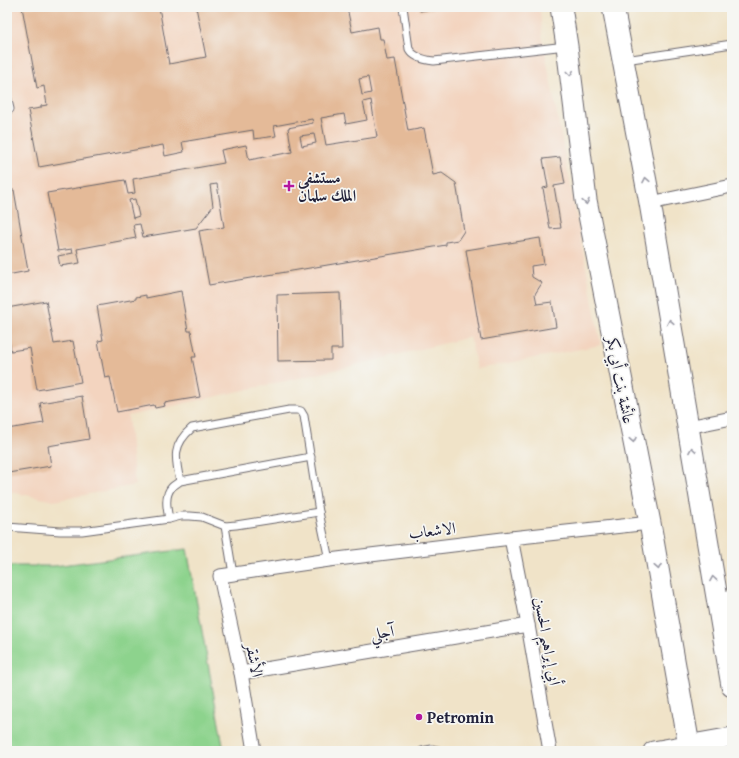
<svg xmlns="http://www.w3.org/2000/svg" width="739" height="758" font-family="'Gentium Book Plus',Amiri,serif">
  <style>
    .built { fill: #f3d4bf }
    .green { fill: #8dd38d; stroke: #587a64 }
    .building { fill: #e4ba98; fill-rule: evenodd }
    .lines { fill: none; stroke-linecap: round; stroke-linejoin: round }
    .lane-casing { stroke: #6a666c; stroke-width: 9 }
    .street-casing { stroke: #6a666c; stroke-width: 15 }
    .secondary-casing { stroke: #6a666c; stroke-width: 21 }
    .primary-casing { stroke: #6a666c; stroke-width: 23 }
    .lane { stroke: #fff; stroke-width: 7 }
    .street { stroke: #fff; stroke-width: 13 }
    .secondary { stroke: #fff; stroke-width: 19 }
    .primary { stroke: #fff; stroke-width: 21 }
    .oneway { stroke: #9c9ca7 }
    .poi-dot { fill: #b5179e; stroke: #f6f6f2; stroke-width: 1.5 }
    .labels { text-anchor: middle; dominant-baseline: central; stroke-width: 3.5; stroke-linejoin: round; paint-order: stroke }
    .poi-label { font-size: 16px; font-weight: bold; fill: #22223b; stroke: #f6f6f2; text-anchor: start }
    .street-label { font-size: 16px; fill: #22223b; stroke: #f6f6f2 }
  </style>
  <rect width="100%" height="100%" fill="#f6f6f2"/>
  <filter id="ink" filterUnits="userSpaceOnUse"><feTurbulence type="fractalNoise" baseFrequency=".025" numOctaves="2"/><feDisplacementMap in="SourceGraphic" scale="8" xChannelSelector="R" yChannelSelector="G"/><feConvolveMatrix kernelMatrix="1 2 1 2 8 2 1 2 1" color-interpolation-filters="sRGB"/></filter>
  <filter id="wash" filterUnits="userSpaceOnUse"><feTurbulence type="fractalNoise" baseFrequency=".012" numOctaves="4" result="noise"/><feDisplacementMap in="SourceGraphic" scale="16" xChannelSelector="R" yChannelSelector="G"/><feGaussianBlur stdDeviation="0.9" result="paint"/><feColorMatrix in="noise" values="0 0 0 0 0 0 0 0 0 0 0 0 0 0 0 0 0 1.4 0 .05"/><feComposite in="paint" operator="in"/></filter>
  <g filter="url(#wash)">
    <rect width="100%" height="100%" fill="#f0e3c8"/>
    <path class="built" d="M7,7H540L542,36L601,345L477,369L470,337L348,367L128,416L135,485L54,501L7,491Z"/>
    <path class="green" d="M187,549L224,751H7V566H54Z"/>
    <g id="blocks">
      <g class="building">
        <path d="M22,7H159L169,64L206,57L196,7H347L352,32L378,27L380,39H383L387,60L395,59L408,131L424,128L433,175L442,173L456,183L464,231L458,240L446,242V245L209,285L199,231L224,227L217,184L210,185L213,206L196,228L143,237L140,224L133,225L136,238L77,249L80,263L60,266L58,256L73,253L72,249L58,251L47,193L125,180L128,194L135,193L133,179L224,163L221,150L246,145L249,160L292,152L288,128L313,123L312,119L274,126L276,136L254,139L253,130L182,142L184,152L165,156L163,145L39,167L28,110L41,108V106L47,105L44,86L37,88ZM368,77L371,93L362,95L359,79ZM371,100L377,137L326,145L321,118L344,114L346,124L367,120L363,102ZM314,134L316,143L302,146L300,136ZM135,199L139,216L133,218L129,200Z"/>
        <path d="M419,7H437V8L420,11Z"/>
        <path d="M560,157L565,184L554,186L561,228L550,229L543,188L548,187L543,159Z"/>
        <path d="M14,190L28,271L7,275V191Z"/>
        <path d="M540,238L544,264L531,266L532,277L542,283L535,294L537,304L552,302L556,327L481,340L466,250Z"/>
        <path d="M181,291L188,331H191L196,357H192L200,397L164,403L165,406L155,408L154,405L117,412L110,377L105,378L98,341L103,340L97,306L136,299V297L146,295V298Z"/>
        <path d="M340,293L342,349H331V360L278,361L277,295Z"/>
        <path d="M46,301L54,344L73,341L81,382L37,390L30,348L11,351L7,329V308Z"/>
        <path d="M82,396L89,439L48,446L51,466L8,473L7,467V429L44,423L40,403Z"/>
      </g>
    </g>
  </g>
  <g filter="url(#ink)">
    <use href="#blocks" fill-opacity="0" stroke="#6a666c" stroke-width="1"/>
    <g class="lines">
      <g class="lane-casing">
        <g id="lane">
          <path d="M403,7L409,49C414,58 425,60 434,61L566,46"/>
          <path d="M625,60L732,44"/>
          <path d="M7,96L10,109"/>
          <path d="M180,481C175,458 172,445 192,428L289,410H297L301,411L304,416L319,512L329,560"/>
          <path d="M169,519C167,509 164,495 172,487C174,485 178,483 180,481L311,457"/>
          <path d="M225,526L233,574"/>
          <path d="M7,527L60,531H82L169,519L181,516H190L202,517L225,526L236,525L319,512"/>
          <path d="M422,751L432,749L442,751"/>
        </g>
      </g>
      <g class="street-casing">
        <g id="street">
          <path d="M650,203L732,186"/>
          <path d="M688,427L732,418"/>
          <path d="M511,538L528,625L550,751"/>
          <path d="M717,600L732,597"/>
          <path d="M241,673L528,625"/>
          <path d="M254,751L241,673L220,576L329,560L511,538L650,523"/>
        </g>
      </g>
      <g class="secondary-casing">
        <path id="secondary" d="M653,751L732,737"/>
      </g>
      <g class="primary-casing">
        <g id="primary">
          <path d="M561,7L567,46L586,200L650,523L690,751"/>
          <path d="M613,7L650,203L732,686"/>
        </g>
      </g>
      <use href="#lane" class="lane"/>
      <use href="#street" class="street"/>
      <use href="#secondary" class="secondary"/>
      <use href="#primary" class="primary"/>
    </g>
    <defs><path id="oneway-chevron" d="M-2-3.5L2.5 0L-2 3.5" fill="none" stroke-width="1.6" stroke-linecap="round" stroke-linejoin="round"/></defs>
    <g class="oneway">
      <use href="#oneway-chevron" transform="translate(570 73) rotate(83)"/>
      <use href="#oneway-chevron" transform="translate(646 180) rotate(-101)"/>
      <use href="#oneway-chevron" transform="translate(586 202) rotate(80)"/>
      <use href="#oneway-chevron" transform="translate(670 322) rotate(-100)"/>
      <use href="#oneway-chevron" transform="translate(633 440) rotate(79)"/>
      <use href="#oneway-chevron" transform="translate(692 450) rotate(-99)"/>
      <use href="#oneway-chevron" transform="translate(658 567) rotate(80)"/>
      <use href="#oneway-chevron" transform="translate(713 579) rotate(-99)"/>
    </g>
  </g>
  <g class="poi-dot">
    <path d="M287 180h4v4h4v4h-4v4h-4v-4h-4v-4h4z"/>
    <circle cx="419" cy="717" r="4"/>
  </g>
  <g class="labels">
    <g class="poi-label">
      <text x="298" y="177">مستشفى<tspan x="298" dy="18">الملك سلمان</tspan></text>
      <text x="427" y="717">Petromin</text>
    </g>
    <g class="street-label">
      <text transform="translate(621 380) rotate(79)">عائشة بنت أبي بكر</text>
      <text transform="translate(432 530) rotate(-7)">الاشعاب</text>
      <text transform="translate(382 632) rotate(-9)">آجلي</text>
      <text transform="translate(548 641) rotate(80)">أبي إبراهيم الحسين</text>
      <text transform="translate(255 660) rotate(79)">الأشقر</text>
    </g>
  </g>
  <rect width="739" height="758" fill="none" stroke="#f6f6f2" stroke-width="24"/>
</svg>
